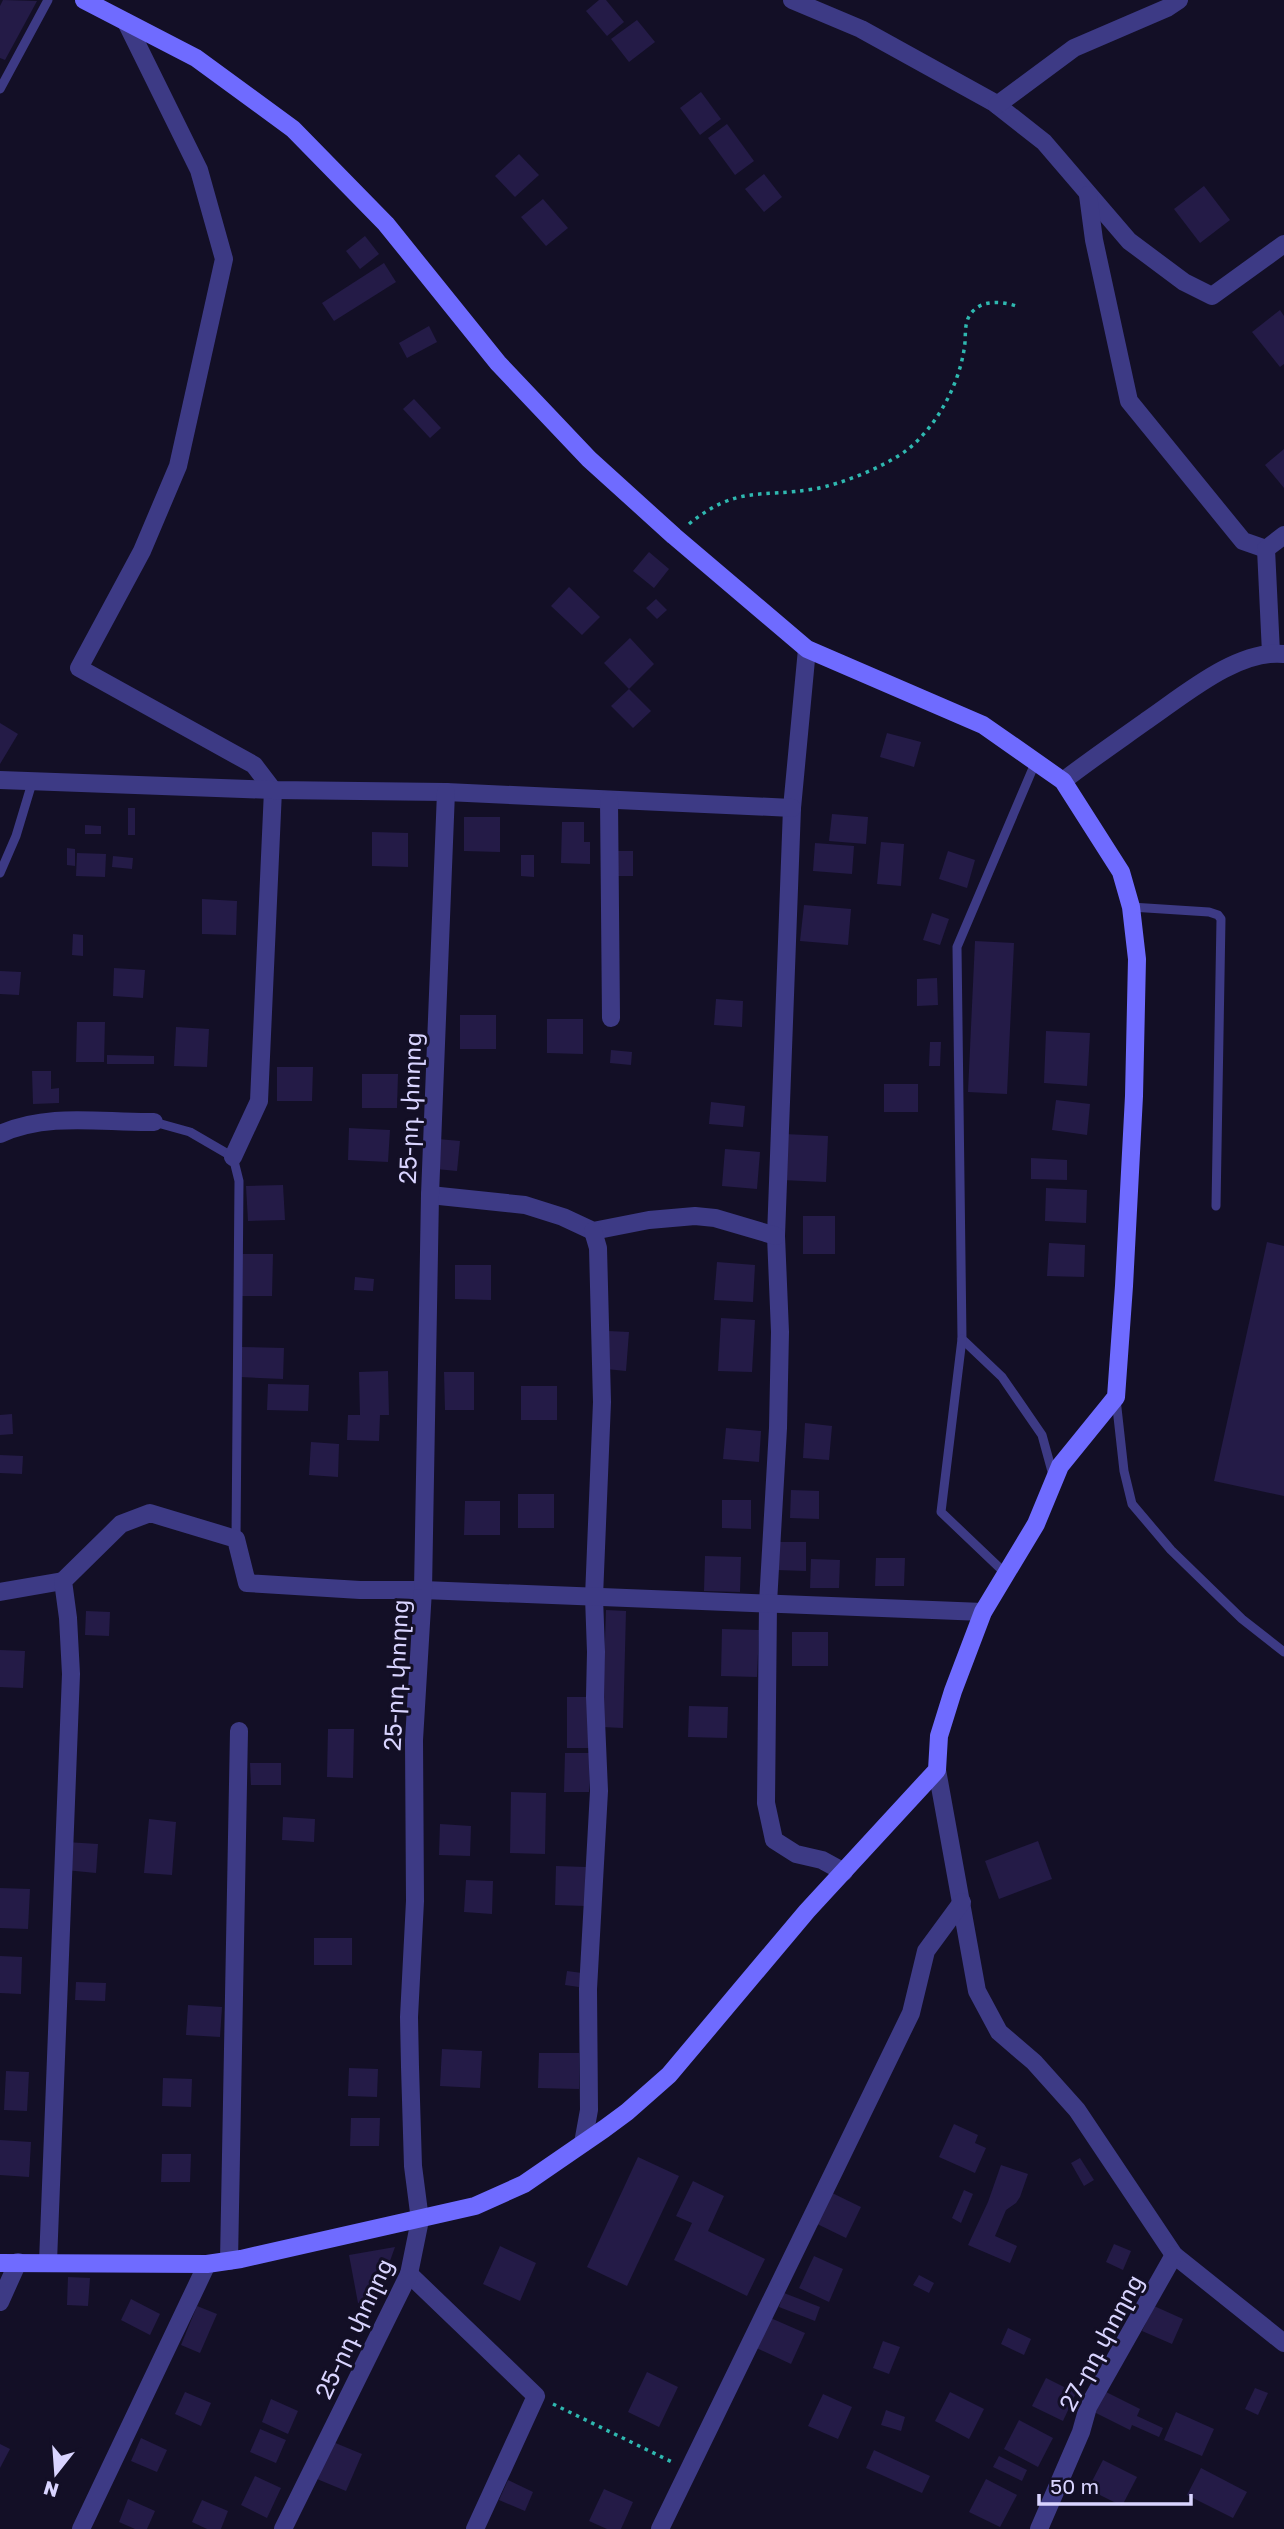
<svg xmlns="http://www.w3.org/2000/svg" width="1284" height="2529" font-family="'Golos Text','Noto Sans Armenian',sans-serif">
  <style>
    .building { fill: #241b47 }
    .lines { fill: none; stroke-linecap: round; stroke-linejoin: round }
    .path { stroke: #2fb8b0; stroke-width: 3.5; stroke-dasharray: 3.5 5; stroke-linecap: butt }
    .lane { stroke: #3d3a85; stroke-width: 9 }
    .street { stroke: #3d3a85; stroke-width: 18 }
    .secondary { stroke: #6f6bff; stroke-width: 18 }
    .labels { text-anchor: middle; dominant-baseline: central; stroke-width: 6; stroke-linejoin: round; paint-order: stroke }
    .street-label { font-size: 24px; fill: #d9d4ff; stroke: #130f26 }
  </style>
  <rect width="100%" height="100%" fill="#130f26"/>
  <g class="building">
    <path d="M3,0L37,1L5,60L0,58V6Z"/>
    <path d="M599,0H606L624,22L607,36L586,11Z"/>
    <path d="M637,20L655,42L629,62L611,39Z"/>
    <path d="M701,92L721,119L700,135L680,108Z"/>
    <path d="M727,124L754,161L735,175L708,138Z"/>
    <path d="M519,154L539,175L515,197L495,176Z"/>
    <path d="M764,174L782,197L764,212L745,189Z"/>
    <path d="M1204,186L1230,220L1200,243L1174,209Z"/>
    <path d="M543,199L568,228L546,246L521,217Z"/>
    <path d="M365,236L379,254L360,269L346,251Z"/>
    <path d="M384,263L396,282L334,321L322,303Z"/>
    <path d="M1280,310L1284,316V364L1280,367L1252,332Z"/>
    <path d="M429,326L437,342L407,358L399,343Z"/>
    <path d="M414,399L441,428L430,438L403,409Z"/>
    <path d="M1284,449V488L1265,465Z"/>
    <path d="M649,552L669,569L654,588L633,571Z"/>
    <path d="M569,587L600,617L582,635L551,606Z"/>
    <path d="M656,599L667,610L657,619L646,608Z"/>
    <path d="M630,638L654,664L629,689L604,663Z"/>
    <path d="M629,689L651,711L633,728L611,706Z"/>
    <path d="M0,723L18,734L0,764Z"/>
    <path d="M887,733L921,742L914,767L880,757Z"/>
    <rect x="128" y="808" width="7" height="27"/>
    <path d="M832,814L868,817L866,844L829,841Z"/>
    <path d="M464,817H500V852L464,851Z"/>
    <path d="M562,822H584V842H590V864L561,863Z"/>
    <path d="M85,825L101,826V834H85Z"/>
    <path d="M372,832L408,833V867L372,866Z"/>
    <path d="M881,842L904,844L901,886L877,884Z"/>
    <path d="M815,843L854,846L852,874L813,871Z"/>
    <path d="M67,848L75,849V866L67,865Z"/>
    <rect x="615" y="851" width="18" height="25"/>
    <path d="M948,851L975,860L967,888L939,879Z"/>
    <path d="M77,853L106,854L105,877L76,876Z"/>
    <path d="M521,855H534V877L521,876Z"/>
    <path d="M113,856L133,858L132,869L112,867Z"/>
    <path d="M202,899L237,901L236,935L202,934Z"/>
    <path d="M804,905L851,909L848,945L800,941Z"/>
    <path d="M932,913L949,919L940,945L923,940Z"/>
    <path d="M73,934L83,935V956L72,955Z"/>
    <path d="M975,941L1014,943L1007,1094L968,1092Z"/>
    <path d="M114,968L145,970L143,998L113,996Z"/>
    <path d="M0,971L21,972L19,995L0,994Z"/>
    <path d="M937,978L938,1005L917,1006V979Z"/>
    <path d="M716,999L743,1001L742,1027L714,1025Z"/>
    <rect x="460" y="1015" width="36" height="34"/>
    <path d="M547,1019H583V1054L547,1053Z"/>
    <path d="M77,1022H105L104,1062H76Z"/>
    <path d="M176,1027L209,1029L207,1067L174,1066Z"/>
    <path d="M1046,1031L1090,1033L1087,1086L1044,1083Z"/>
    <path d="M930,1042H941L940,1066H929Z"/>
    <path d="M611,1050L632,1052L631,1065L610,1063Z"/>
    <path d="M107,1055L154,1056V1064H107Z"/>
    <path d="M277,1067H313L312,1101H277Z"/>
    <path d="M32,1071H51V1089L59,1088V1103L33,1104Z"/>
    <path d="M362,1074H398L397,1108H362Z"/>
    <rect x="884" y="1084" width="34" height="28"/>
    <path d="M1056,1100L1090,1104L1087,1135L1052,1130Z"/>
    <path d="M711,1102L745,1106L743,1127L709,1124Z"/>
    <path d="M349,1128L390,1130L388,1162L348,1160Z"/>
    <path d="M784,1134L828,1136L826,1182L782,1180Z"/>
    <path d="M438,1139L460,1141L457,1171L436,1169Z"/>
    <path d="M725,1149L760,1152L757,1189L722,1186Z"/>
    <path d="M1031,1158L1067,1160V1180L1031,1179Z"/>
    <path d="M283,1185L285,1220L248,1221L246,1186Z"/>
    <path d="M1046,1188L1087,1190L1086,1223L1045,1221Z"/>
    <rect x="803" y="1216" width="32" height="38"/>
    <path d="M1267,1242L1284,1246V1496L1214,1481Z"/>
    <path d="M1049,1243L1085,1245L1084,1277L1047,1276Z"/>
    <path d="M239,1254H273L272,1296H238Z"/>
    <path d="M717,1262L755,1265L753,1302L714,1300Z"/>
    <path d="M455,1265H491V1300L455,1299Z"/>
    <path d="M355,1277L374,1279L373,1291L354,1290Z"/>
    <path d="M721,1318L755,1320L752,1372L718,1371Z"/>
    <path d="M608,1331L629,1332L626,1371L606,1369Z"/>
    <path d="M241,1347L284,1348L283,1379L240,1377Z"/>
    <path d="M388,1371L389,1415H380L379,1441L347,1440L348,1415H360L359,1372Z"/>
    <path d="M444,1372H474V1410H445Z"/>
    <path d="M268,1384L309,1385L308,1411L267,1410Z"/>
    <rect x="521" y="1386" width="36" height="34"/>
    <path d="M12,1414L13,1434L0,1435V1415Z"/>
    <path d="M805,1423L832,1426L829,1460L803,1458Z"/>
    <path d="M726,1428L761,1431L759,1462L723,1459Z"/>
    <path d="M311,1442L339,1444L338,1477L309,1475Z"/>
    <path d="M0,1455L23,1456L22,1474L0,1473Z"/>
    <path d="M791,1490L819,1491V1519L790,1518Z"/>
    <rect x="518" y="1494" width="36" height="34"/>
    <path d="M722,1500H751V1529L722,1528Z"/>
    <path d="M465,1501H500V1535H464Z"/>
    <path d="M777,1542H806V1571L777,1570Z"/>
    <path d="M705,1556L741,1557L740,1592L704,1591Z"/>
    <path d="M876,1558H905L904,1586H875Z"/>
    <path d="M811,1559L840,1560L839,1588H810Z"/>
    <path d="M606,1610L626,1611L623,1728L602,1727Z"/>
    <path d="M86,1611L110,1612L109,1636L85,1635Z"/>
    <path d="M722,1629L759,1630L757,1677L721,1676Z"/>
    <rect x="792" y="1632" width="36" height="34"/>
    <path d="M0,1650L25,1651L23,1688L0,1687Z"/>
    <rect x="567" y="1697" width="23" height="51"/>
    <path d="M689,1706L728,1707L727,1738L688,1737Z"/>
    <path d="M328,1729H354L353,1778L327,1777Z"/>
    <path d="M565,1753H590L589,1792H564Z"/>
    <path d="M250,1763H281V1785H251Z"/>
    <path d="M511,1792L546,1793L545,1854L510,1853Z"/>
    <path d="M283,1817L315,1819L314,1842L282,1840Z"/>
    <path d="M149,1819L176,1822L172,1875L144,1873Z"/>
    <path d="M440,1824L471,1826L470,1856L439,1855Z"/>
    <path d="M1038,1841L1052,1879L999,1899L985,1861Z"/>
    <path d="M66,1842L98,1844L96,1873L65,1870Z"/>
    <path d="M556,1866L586,1867L585,1906L555,1905Z"/>
    <path d="M466,1880L493,1881L492,1914L464,1912Z"/>
    <path d="M0,1888L30,1889L28,1929L0,1928Z"/>
    <rect x="314" y="1938" width="38" height="27"/>
    <path d="M0,1956L22,1957L21,1994L0,1993Z"/>
    <path d="M567,1971L582,1973L579,1987L565,1985Z"/>
    <path d="M76,1982L106,1983L105,2001L75,2000Z"/>
    <path d="M188,2005L222,2007L220,2037L186,2035Z"/>
    <path d="M442,2049L482,2051L480,2088L440,2086Z"/>
    <path d="M539,2053H579V2089L538,2088Z"/>
    <path d="M349,2068L378,2069L377,2097L348,2096Z"/>
    <path d="M6,2071L29,2072L27,2111L4,2110Z"/>
    <path d="M163,2078L192,2079L191,2107L162,2106Z"/>
    <path d="M351,2118H380L379,2146H350Z"/>
    <path d="M954,2124L978,2135L975,2143L986,2148L975,2173L939,2157Z"/>
    <path d="M0,2140L31,2142L29,2177L0,2175Z"/>
    <path d="M162,2154H191L190,2182H161Z"/>
    <path d="M638,2157L679,2176L627,2286L587,2267Z"/>
    <path d="M1080,2158L1094,2180L1084,2186L1071,2163Z"/>
    <path d="M1001,2165L1028,2174L1020,2197L1016,2203L1006,2210L995,2236L1017,2246L1010,2263L968,2245L988,2202Z"/>
    <path d="M693,2181L724,2196L708,2231L765,2259L747,2296L674,2260L692,2223L676,2216Z"/>
    <path d="M826,2190L861,2207L846,2238L811,2221Z"/>
    <path d="M964,2190L973,2194L961,2223L952,2218Z"/>
    <path d="M1114,2244L1131,2251L1123,2270L1106,2262Z"/>
    <path d="M500,2246L536,2263L520,2301L483,2284Z"/>
    <path d="M395,2247L376,2300L358,2303L349,2255Z"/>
    <path d="M814,2256L843,2269L829,2302L799,2288Z"/>
    <path d="M919,2275L934,2283L929,2293L913,2285Z"/>
    <path d="M68,2277L90,2278L88,2306L67,2305Z"/>
    <path d="M784,2293L820,2307L815,2321L779,2307Z"/>
    <path d="M131,2299L160,2314L150,2335L121,2320Z"/>
    <path d="M197,2306L217,2314L200,2353L181,2345Z"/>
    <path d="M1154,2306L1183,2319L1172,2344L1142,2331Z"/>
    <path d="M766,2316L805,2333L791,2364L752,2346Z"/>
    <path d="M1008,2328L1031,2339L1024,2355L1001,2344Z"/>
    <path d="M883,2341L900,2347L889,2374L873,2368Z"/>
    <path d="M647,2372L678,2387L659,2427L628,2412Z"/>
    <path d="M1046,2378L1076,2393L1063,2421L1032,2406Z"/>
    <path d="M1255,2388L1268,2393L1258,2415L1245,2409Z"/>
    <path d="M1104,2391L1140,2409L1137,2416L1163,2428L1159,2437L1132,2425L1130,2430L1094,2412Z"/>
    <path d="M185,2392L211,2403L201,2426L175,2414Z"/>
    <path d="M950,2392L984,2409L969,2439L935,2421Z"/>
    <path d="M823,2394L852,2407L838,2439L808,2426Z"/>
    <path d="M271,2399L298,2411L288,2434L262,2422Z"/>
    <path d="M886,2410L905,2417L901,2431L881,2425Z"/>
    <path d="M1176,2412L1214,2429L1202,2456L1164,2440Z"/>
    <path d="M1019,2420L1053,2438L1038,2467L1004,2449Z"/>
    <path d="M260,2429L286,2440L276,2463L250,2452Z"/>
    <path d="M141,2438L167,2450L157,2472L131,2461Z"/>
    <path d="M333,2442L362,2454L346,2491L317,2479Z"/>
    <path d="M0,2444L10,2449L0,2468Z"/>
    <path d="M874,2450L930,2476L922,2493L866,2468Z"/>
    <path d="M999,2456L1027,2470L1022,2481L993,2467Z"/>
    <path d="M1103,2460L1137,2477L1122,2506L1088,2489Z"/>
    <path d="M1201,2468L1247,2492L1233,2518L1187,2495Z"/>
    <path d="M255,2476L281,2488L267,2518L241,2505Z"/>
    <path d="M986,2479L1017,2495L1000,2527L969,2512Z"/>
    <path d="M508,2480L533,2492L525,2511L499,2500Z"/>
    <path d="M604,2489L633,2502L621,2529H607L589,2521Z"/>
    <path d="M128,2499L155,2511L147,2529H135L119,2522Z"/>
    <path d="M202,2500L228,2511L221,2529H207L192,2522Z"/>
  </g>
  <g class="lines">
    <g class="path">
      <path d="M689,524C737,485 759,498 814,489C842,484 884,467 907,450C936,427 958,387 964,350C967,336 962,321 974,310C985,299 1006,302 1019,307"/>
      <path d="M553,2404L672,2462"/>
    </g>
    <g class="lane">
      <path d="M0,89L48,0"/>
      <path d="M1036,761L957,947L962,1339L1002,1377L1042,1435L1053,1475"/>
      <path d="M0,873L16,836L32,783"/>
      <path d="M1131,907L1209,912L1218,915L1221,919L1216,1206"/>
      <path d="M154,1122L190,1132L233,1157L239,1181L236,1539"/>
      <path d="M962,1339L941,1512L1005,1573"/>
      <path d="M1116,1399L1124,1471L1132,1504L1171,1550L1242,1619L1284,1652"/>
    </g>
    <g class="street">
      <path d="M792,0L861,29L993,102L1044,142L1129,241L1184,282L1212,296L1284,244"/>
      <path d="M126,22L199,170L224,259L178,466L142,551L79,668L254,765L273,790L259,1101L233,1157"/>
      <path d="M997,105L1074,48L1167,8L1179,0"/>
      <path d="M1088,195L1094,240L1129,401L1243,541L1266,549"/>
      <path d="M807,649L792,808L776,1236L780,1332L778,1428L768,1603L766,1803L774,1840L796,1854L822,1860L844,1872"/>
      <path d="M1271,653L1266,549L1284,535"/>
      <path d="M0,780L273,790L446,792L792,808"/>
      <path d="M1063,781C1090,760 1118,741 1146,721C1183,696 1237,649 1284,654"/>
      <path d="M609,800L611,1018"/>
      <path d="M0,1134C49,1112 102,1123 154,1122"/>
      <path d="M430,1195L525,1205L563,1217L593,1231L649,1220L695,1216L715,1218L776,1236"/>
      <path d="M0,1592L63,1581"/>
      <path d="M937,1770L977,1991L999,2032L1034,2062L1077,2110L1174,2255L1284,2343"/>
      <path d="M583,2143L589,2110L588,1989L599,1791L595,1697L596,1652L594,1597L602,1402L598,1248L593,1231"/>
      <path d="M229,2261L239,1731"/>
      <path d="M48,2262L71,1674L68,1618L63,1581L121,1524L150,1513L236,1539L247,1583L360,1590H423L983,1612"/>
      <path d="M409,2274L536,2396L475,2529"/>
      <path d="M0,2302L18,2262"/>
      <path d="M81,2529L207,2264"/>
      <path d="M283,2529L409,2274L420,2220L413,2166L410,2067L409,2017L415,1901L414,1740L423,1590L430,1195L446,792"/>
      <path d="M660,2529L911,2013L926,1951L962,1902"/>
      <path d="M1039,2529L1081,2432L1088,2407L1174,2255"/>
    </g>
    <path class="secondary" d="M0,2263L207,2264L241,2259L475,2206L524,2184L604,2129L627,2112L669,2075L807,1911L937,1770L939,1736L953,1691L983,1612L1036,1524L1060,1466L1116,1397L1124,1286L1134,1096L1137,959L1131,907L1121,872L1063,781L983,725L807,649L674,536L589,459L498,363L386,224L293,129L196,58L84,0"/>
  </g>
  <g class="labels">
    <g class="street-label">
      <text transform="translate(409 1108) rotate(-88)">25-րդ փողոց</text>
      <text transform="translate(395 1675) rotate(-87)">25-րդ փողոց</text>
      <text transform="translate(353 2328) rotate(-65)">25-րդ փողոց</text>
      <text transform="translate(1100 2342) rotate(-62)">27-րդ փողոց</text>
    </g>
  </g>
  <g transform="translate(56 2473) rotate(197)" stroke="#130f26" stroke-width="5" paint-order="stroke">
  <path d="M0-5L12 26L0 18L-12 26Z" fill="#d9d4ff"/>
  <text y="-10" font-size="19" font-weight="bold" text-anchor="middle" fill="#d9d4ff">N</text>
  </g>
  <path d="M1039 2494v10h152v-10" fill="none" stroke="#d9d4ff" stroke-width="3.5"/>
  <text x="1050" y="2494" font-size="21" fill="#d9d4ff" stroke="#130f26" stroke-width="5" paint-order="stroke">50 m</text>
</svg>
